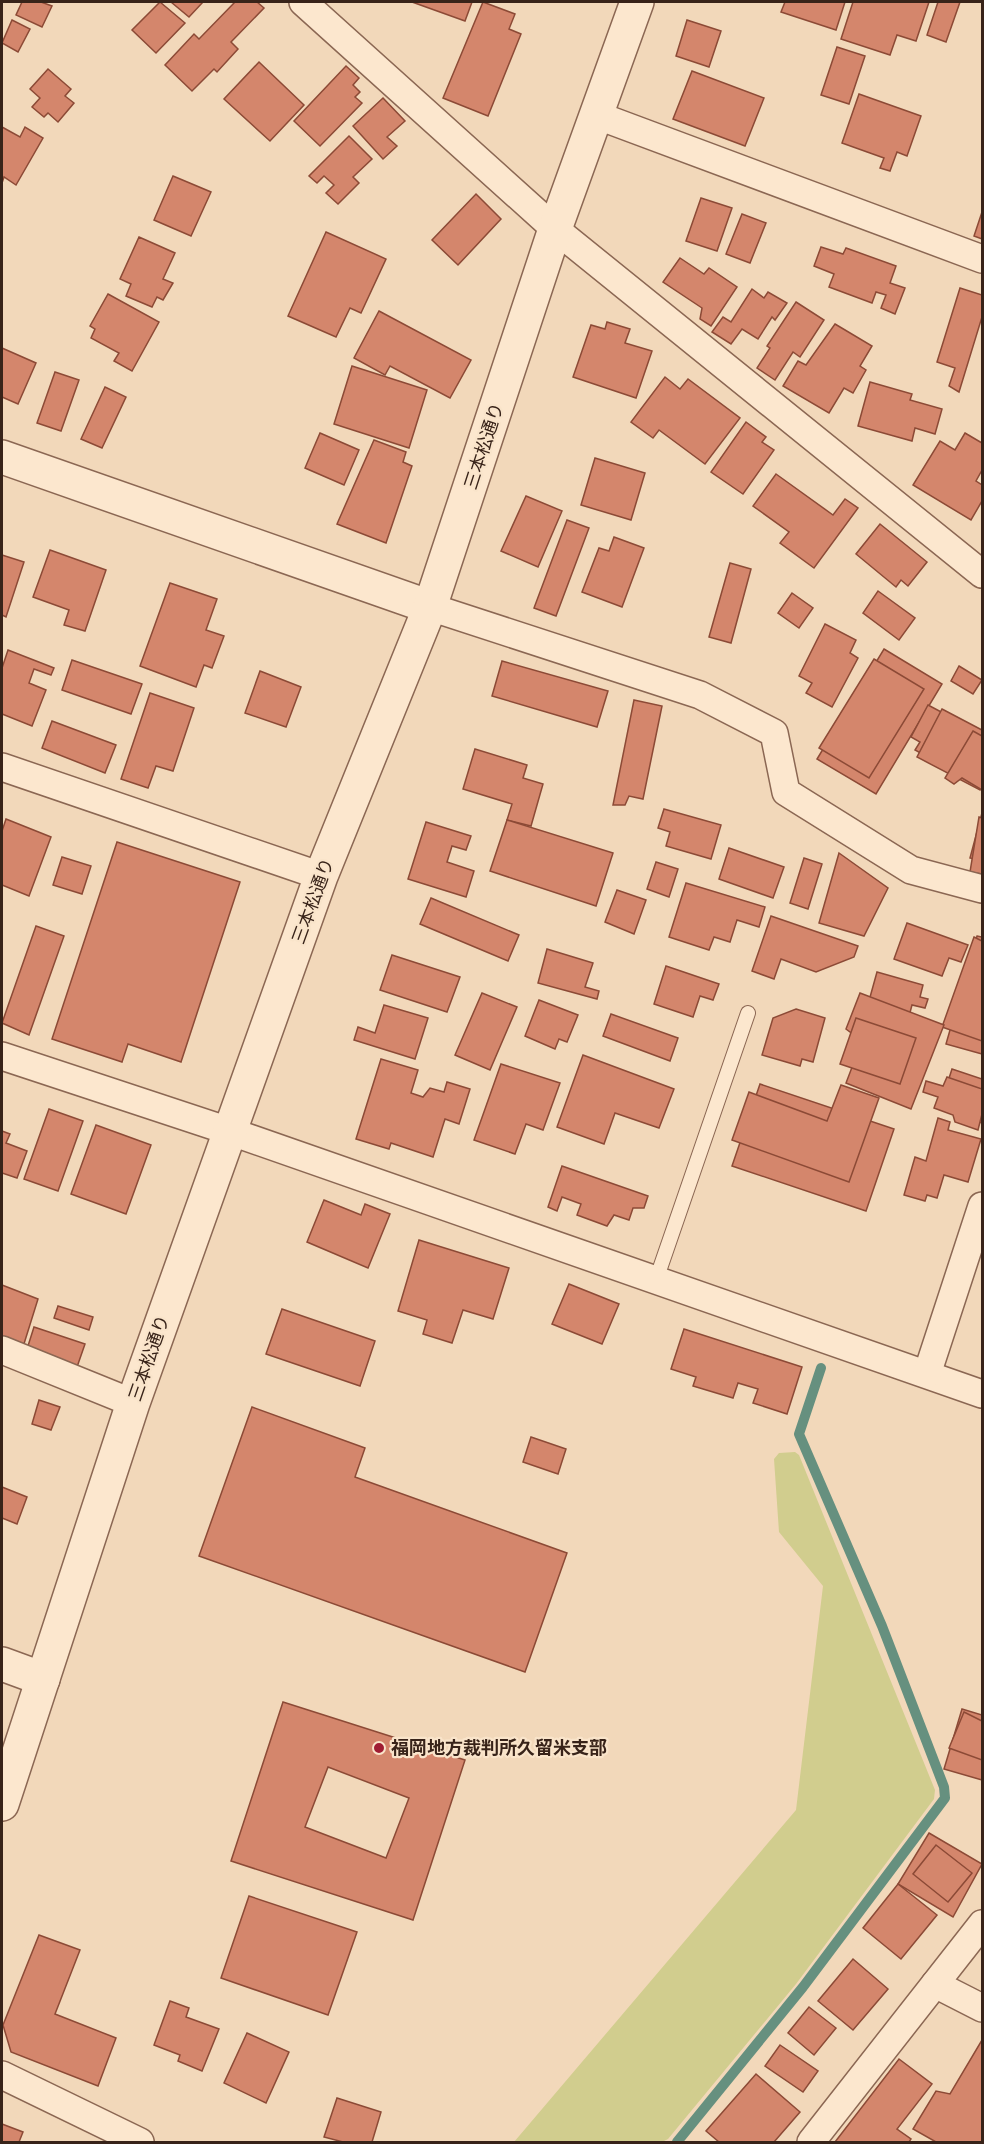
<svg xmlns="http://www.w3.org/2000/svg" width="984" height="2144" font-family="'Libre Baskerville','Noto Sans JP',serif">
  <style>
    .green { fill: #d1cd8e }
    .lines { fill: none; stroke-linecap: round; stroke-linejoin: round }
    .stream { stroke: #66907f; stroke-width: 10 }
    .building { fill: #d4866c; stroke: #8c4a36; stroke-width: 1.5; fill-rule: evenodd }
    .service-casing { stroke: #8b6753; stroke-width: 16 }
    .minor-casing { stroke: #8b6753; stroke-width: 30 }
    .tertiary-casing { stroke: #8b6753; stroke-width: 36 }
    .service { stroke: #fce7ce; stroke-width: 14 }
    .minor { stroke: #fce7ce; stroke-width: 27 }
    .tertiary { stroke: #fce7ce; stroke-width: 33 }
    .poi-dot { fill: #a01d33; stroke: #f9e4ca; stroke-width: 2 }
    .labels { text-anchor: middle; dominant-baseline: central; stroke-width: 4.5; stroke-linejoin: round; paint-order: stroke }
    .street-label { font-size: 18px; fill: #382319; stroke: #f9e4ca }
    .poi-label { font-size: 18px; font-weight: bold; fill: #382319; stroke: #f9e4ca; text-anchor: start }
  </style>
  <rect width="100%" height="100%" fill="#f2d8ba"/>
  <path class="green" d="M795,1452L799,1455L935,1790L934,1799L796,1984L668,2139L662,2142H514L796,1810L823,1586L779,1532L774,1459L779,1453Z"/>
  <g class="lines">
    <path class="stream" d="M677,2142L803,1987L945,1798L944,1787L882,1626L799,1434L821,1368"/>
  </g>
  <g class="building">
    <path d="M22,2H41L52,6L42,27L16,15Z"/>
    <path d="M160,2L185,23L156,53L132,30Z"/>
    <path d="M171,2H203L189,17Z"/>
    <path d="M235,2H257L264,8L231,42L238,49L217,72L214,69L192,91L165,65L194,34L199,39Z"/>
    <path d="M412,2H472L465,21Z"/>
    <path d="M483,2L515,14L509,29L521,34L488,116L443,98Z"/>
    <path d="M785,2H845L836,30L781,12Z"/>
    <path d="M853,2H929L916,41L897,35L890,55L841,39Z"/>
    <path d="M938,2H960L946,42L927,35Z"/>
    <path d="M12,20L30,29L18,52L2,43Z"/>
    <path d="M687,20L721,31L709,67L676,56Z"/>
    <path d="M837,47L865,56L849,104L821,95Z"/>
    <path d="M259,62L304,105L270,141L224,99Z"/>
    <path d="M346,66L359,78L353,85L360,92L355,97L362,103L320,146L294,121Z"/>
    <path d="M48,69L71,89L65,96L74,103L58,122L48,113L44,117L32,107L40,98L30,89Z"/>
    <path d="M692,71L764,98L745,146L673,119Z"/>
    <path d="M859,94L921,116L907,156L897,152L890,171L880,168L884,158L842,143Z"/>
    <path d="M383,98L405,121L387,137L397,146L383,159L353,126Z"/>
    <path d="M2,127L20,137L25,127L43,138L16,185L4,177L2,183Z"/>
    <path d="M349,136L372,159L353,177L359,183L338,204L326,193L334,185L324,176L317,183L309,176Z"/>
    <path d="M173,176L211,192L191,236L154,220Z"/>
    <path d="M476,194L501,219L458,265L432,240Z"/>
    <path d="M701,198L732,208L717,251L686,241Z"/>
    <path d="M982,212V239L974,236Z"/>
    <path d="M742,214L766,223L750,263L726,254Z"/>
    <path d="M326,232L386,259L361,313L350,308L336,337L288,316Z"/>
    <path d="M139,237L175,253L163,279L173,283L163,300L157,297L152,307L126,296L131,284L120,279Z"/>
    <path d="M821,247L843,254L846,248L896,266L890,283L905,288L895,314L881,308L886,295L876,292L872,303L829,287L834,274L814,266Z"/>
    <path d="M680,258L704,274L709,268L737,287L711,326L700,319L702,308L663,282Z"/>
    <path d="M960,288L982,295V317L959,392L949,386L955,368L937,362Z"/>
    <path d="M752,289L764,298L768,292L787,303L775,320L772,317L758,339L742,329L731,344L712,332L723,317L731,322Z"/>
    <path d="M108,294L159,322L132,371L114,361L119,353L91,338L95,329L90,326Z"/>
    <path d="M796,302L824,320L800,357L793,352L775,380L757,368L770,348L767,346Z"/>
    <path d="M379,311L471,360L450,398L390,366L385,375L354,358Z"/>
    <path d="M607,322L630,329L625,343L652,351L636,398L573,377L591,325L605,329Z"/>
    <path d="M835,324L872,346L860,366L866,370L853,393L844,388L829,413L783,386L798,361L806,365Z"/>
    <path d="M2,348L36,363L18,404L2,397Z"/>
    <path d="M352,366L427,390L409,448L334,424Z"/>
    <path d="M55,372L79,380L61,431L37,423Z"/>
    <path d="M665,377L680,389L688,379L740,418L705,464L659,430L653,438L631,422Z"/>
    <path d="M870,382L912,394L910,400L942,409L935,434L915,428L912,441L858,426Z"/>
    <path d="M105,387L126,397L102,448L81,439Z"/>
    <path d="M746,422L766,437L762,442L774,450L743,494L711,472Z"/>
    <path d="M320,433L359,450L344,485L305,468Z"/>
    <path d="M965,433L982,443V470L976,481L982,485V501L971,520L913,485L940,441L955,450Z"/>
    <path d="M374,440L406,452L403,462L412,466L386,543L337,524Z"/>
    <path d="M595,458L645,473L631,520L581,505Z"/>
    <path d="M776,474L833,515L845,499L858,508L814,568L780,543L789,532L753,506Z"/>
    <path d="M526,496L562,511L538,567L501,551Z"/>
    <path d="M567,520L589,528L556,616L534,608Z"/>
    <path d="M880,524L927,562L908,586L901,580L896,587L856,554Z"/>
    <path d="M614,537L644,548L622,607L582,592L599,548L609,551Z"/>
    <path d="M50,550L106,570L85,631L64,625L69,610L33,597Z"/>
    <path d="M2,555L24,562L6,617L2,615Z"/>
    <path d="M730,563L751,569L731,643L709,637Z"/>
    <path d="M170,583L217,599L206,630L224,636L212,668L204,665L196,687L140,666Z"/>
    <path d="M878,591L915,618L899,640L863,613Z"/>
    <path d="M792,593L813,608L799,628L778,613Z"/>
    <path d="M825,624L856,640L850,653L858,658L832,707L806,693L812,683L799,676Z"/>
    <path d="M884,649L942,684L876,794L817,759Z"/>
    <path d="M8,650L54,668L51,675L34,669L29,683L46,690L32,726L2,714V668Z"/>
    <path d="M874,659L924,689L869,778L819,748Z"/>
    <path d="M72,660L142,684L131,714L62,690Z"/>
    <path d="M502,661L608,691L597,727L492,696Z"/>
    <path d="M959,666L982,680L973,694L951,681Z"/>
    <path d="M260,671L301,687L286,727L245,713Z"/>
    <path d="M150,693L194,708L173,771L156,766L148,788L121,779Z"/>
    <path d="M634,700L662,706L643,799L629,796L625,805H613Z"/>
    <path d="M928,705L964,724L942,765L915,750L920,742L911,737Z"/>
    <path d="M942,709L982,730V784L980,790L917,757Z"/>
    <path d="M52,721L116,745L105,773L42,748Z"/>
    <path d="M973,731L982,736V790L962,778L954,784L945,778Z"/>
    <path d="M475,749L527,765L523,778L543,784L531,826L507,820L512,804L463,789Z"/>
    <path d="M664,809L721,825L711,859L666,846L670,832L658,828Z"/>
    <path d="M982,813V861L970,858Z"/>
    <path d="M979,817L982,818V874L970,872Z"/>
    <path d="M6,819L51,837L29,896L2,885V831Z"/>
    <path d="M507,820L613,853L596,906L490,871Z"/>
    <path d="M426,822L471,836L466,850L452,846L447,862L474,871L466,897L408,879Z"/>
    <path d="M117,842L240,882L181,1062L128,1044L122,1062L52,1039Z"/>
    <path d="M729,848L784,867L773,898L719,879Z"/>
    <path d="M839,853L888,888L864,936L819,923Z"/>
    <path d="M62,857L91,866L82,894L53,885Z"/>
    <path d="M804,858L822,864L808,909L790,903Z"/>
    <path d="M656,862L678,869L669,897L647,889Z"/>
    <path d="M686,883L765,907L759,927L737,920L730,942L714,937L709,950L669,937Z"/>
    <path d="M617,890L646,900L634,934L605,922Z"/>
    <path d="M431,898L519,935L508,961L420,924Z"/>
    <path d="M771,916L858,946L854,957L816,972L781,959L774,979L752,971Z"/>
    <path d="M907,923L968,945L961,962L949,958L942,976L894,959Z"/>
    <path d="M36,926L64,936L29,1035L2,1023Z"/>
    <path d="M977,936L982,937V1054L946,1044Z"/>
    <path d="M974,937L982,941V1041L942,1027Z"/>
    <path d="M547,949L593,963L585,987L599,991L597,999L538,983Z"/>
    <path d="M392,955L460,977L447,1012L380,990Z"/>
    <path d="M666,966L719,984L713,1000L700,996L693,1017L654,1004Z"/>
    <path d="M877,972L923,985L920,997L928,999L925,1008L912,1005L908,1020L867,1008Z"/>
    <path d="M482,993L517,1007L490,1070L455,1055Z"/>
    <path d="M860,993L944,1025L911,1109L846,1083L862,1041L846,1029Z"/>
    <path d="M539,1000L578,1015L567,1042L559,1039L555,1049L525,1036Z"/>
    <path d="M384,1005L428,1018L415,1059L354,1040L358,1027L375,1033Z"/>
    <path d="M796,1009L825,1018L813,1062L802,1059L800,1066L762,1055L773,1018Z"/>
    <path d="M611,1014L678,1038L670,1061L603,1036Z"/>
    <path d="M856,1018L916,1038L900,1084L840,1064Z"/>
    <path d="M583,1055L674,1089L659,1128L615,1113L604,1144L557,1127Z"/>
    <path d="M381,1059L418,1070L411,1093L423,1097L430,1088L444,1092L447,1082L470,1089L459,1124L445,1119L433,1157L391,1143L389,1149L356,1139Z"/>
    <path d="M501,1064L560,1083L543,1130L526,1124L515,1154L474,1140Z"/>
    <path d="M952,1069L982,1079V1123L939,1109Z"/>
    <path d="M947,1077L982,1089V1114L978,1130L955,1122L953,1115L934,1108L938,1097L923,1092L926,1081L943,1086Z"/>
    <path d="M760,1084L894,1129L866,1211L732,1166Z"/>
    <path d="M841,1085L879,1098L849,1182L732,1140L749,1092L827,1121Z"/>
    <path d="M49,1109L83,1121L58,1191L24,1179Z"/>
    <path d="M938,1118L950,1122L948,1130L981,1139L968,1182L944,1175L937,1198L927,1195L925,1201L904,1195L915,1157L926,1161Z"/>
    <path d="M96,1125L151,1145L126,1214L71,1194Z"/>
    <path d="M2,1131L10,1134L6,1143L27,1151L17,1178L2,1173Z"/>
    <path d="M562,1166L648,1196L644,1208H633L629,1220L614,1215L607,1226L577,1215L581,1204L562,1197L557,1211L548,1207Z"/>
    <path d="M324,1200L361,1215L365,1204L390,1214L368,1268L307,1242Z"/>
    <path d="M419,1240L509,1268L493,1319L463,1310L452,1343L423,1334L427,1320L398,1311Z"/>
    <path d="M569,1284L619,1304L602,1344L552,1324Z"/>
    <path d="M2,1285L38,1299L23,1347L2,1339Z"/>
    <path d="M58,1306L93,1317L89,1330L54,1318Z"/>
    <path d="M282,1309L375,1341L360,1386L266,1354Z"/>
    <path d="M34,1327L85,1344L77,1367L27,1349Z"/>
    <path d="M684,1329L802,1367L787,1414L753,1403L758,1389L738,1383L733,1398L693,1386L696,1377L671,1369Z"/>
    <path d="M39,1400L60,1407L51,1430L32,1424Z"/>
    <path d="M252,1407L365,1448L355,1477L567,1553L525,1672L199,1556Z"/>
    <path d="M531,1437L566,1449L558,1474L523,1462Z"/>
    <path d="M2,1487L27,1497L17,1524L2,1518Z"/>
    <path d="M283,1702L465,1760L413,1920L231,1861ZM328,1767L409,1798L386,1858L305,1827Z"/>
    <path d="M962,1709L982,1715V1780L944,1769Z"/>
    <path d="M964,1712L982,1721V1760L949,1748Z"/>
    <path d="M929,1833L982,1864L953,1917L898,1884Z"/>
    <path d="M936,1845L972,1873L948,1902L913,1874Z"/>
    <path d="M898,1884L937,1915L901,1959L863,1928Z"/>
    <path d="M249,1896L357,1932L328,2015L221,1978Z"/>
    <path d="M39,1935L80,1950L55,2014L116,2038L98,2086L11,2052L3,2025Z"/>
    <path d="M853,1959L888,1989L853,2030L818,2001Z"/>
    <path d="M170,2001L189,2008L186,2017L219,2029L202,2071L178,2061L180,2055L154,2045Z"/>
    <path d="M809,2007L836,2028L814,2055L788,2033Z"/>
    <path d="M247,2033L289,2052L266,2103L224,2083Z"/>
    <path d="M982,2040V2142H936L913,2129L936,2091L950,2094Z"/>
    <path d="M780,2045L818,2071L803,2092L765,2066Z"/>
    <path d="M899,2059L932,2084L897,2129L911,2139L909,2142H835Z"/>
    <path d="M756,2074L800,2112L774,2142H719L706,2131Z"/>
    <path d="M337,2098L381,2112L372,2142H343L324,2137Z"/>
    <path d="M2,2124L23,2132L19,2142H2Z"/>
  </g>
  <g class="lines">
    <g class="service-casing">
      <path id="service" d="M656,1280L748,1013"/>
    </g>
    <g class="minor-casing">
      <g id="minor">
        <path d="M303,2L555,229L982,574"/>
        <path d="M596,115L982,259"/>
        <path d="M430,607L700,695L774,733L786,792L911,870L982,889"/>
        <path d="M2,767L321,876"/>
        <path d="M2,1056L229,1131L982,1394"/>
        <path d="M2,1350L133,1403"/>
        <path d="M927,1374L982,1206"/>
        <path d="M935,1984L982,2008"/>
        <path d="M2,2075L140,2142"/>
        <path d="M811,2142L982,1924"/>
      </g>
    </g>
    <g class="tertiary-casing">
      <g id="tertiary">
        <path d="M2,457L430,607"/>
        <path d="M2,1664L43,1679"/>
        <path d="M2,1804L133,1403L321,876L430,607L555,229L637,2"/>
      </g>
    </g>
    <use href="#service" class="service"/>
    <use href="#minor" class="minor"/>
    <use href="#tertiary" class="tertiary"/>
  </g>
  <circle class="poi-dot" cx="379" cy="1748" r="6"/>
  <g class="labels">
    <g class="street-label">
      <text transform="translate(484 446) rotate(-72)">三本松通り</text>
      <text transform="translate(313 901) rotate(-70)">三本松通り</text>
      <text transform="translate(149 1358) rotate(-71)">三本松通り</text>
    </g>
    <g class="poi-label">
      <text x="391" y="1748">福岡地方裁判所久留米支部</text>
    </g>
  </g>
  <rect width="984" height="2144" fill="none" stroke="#382319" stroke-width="6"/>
</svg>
